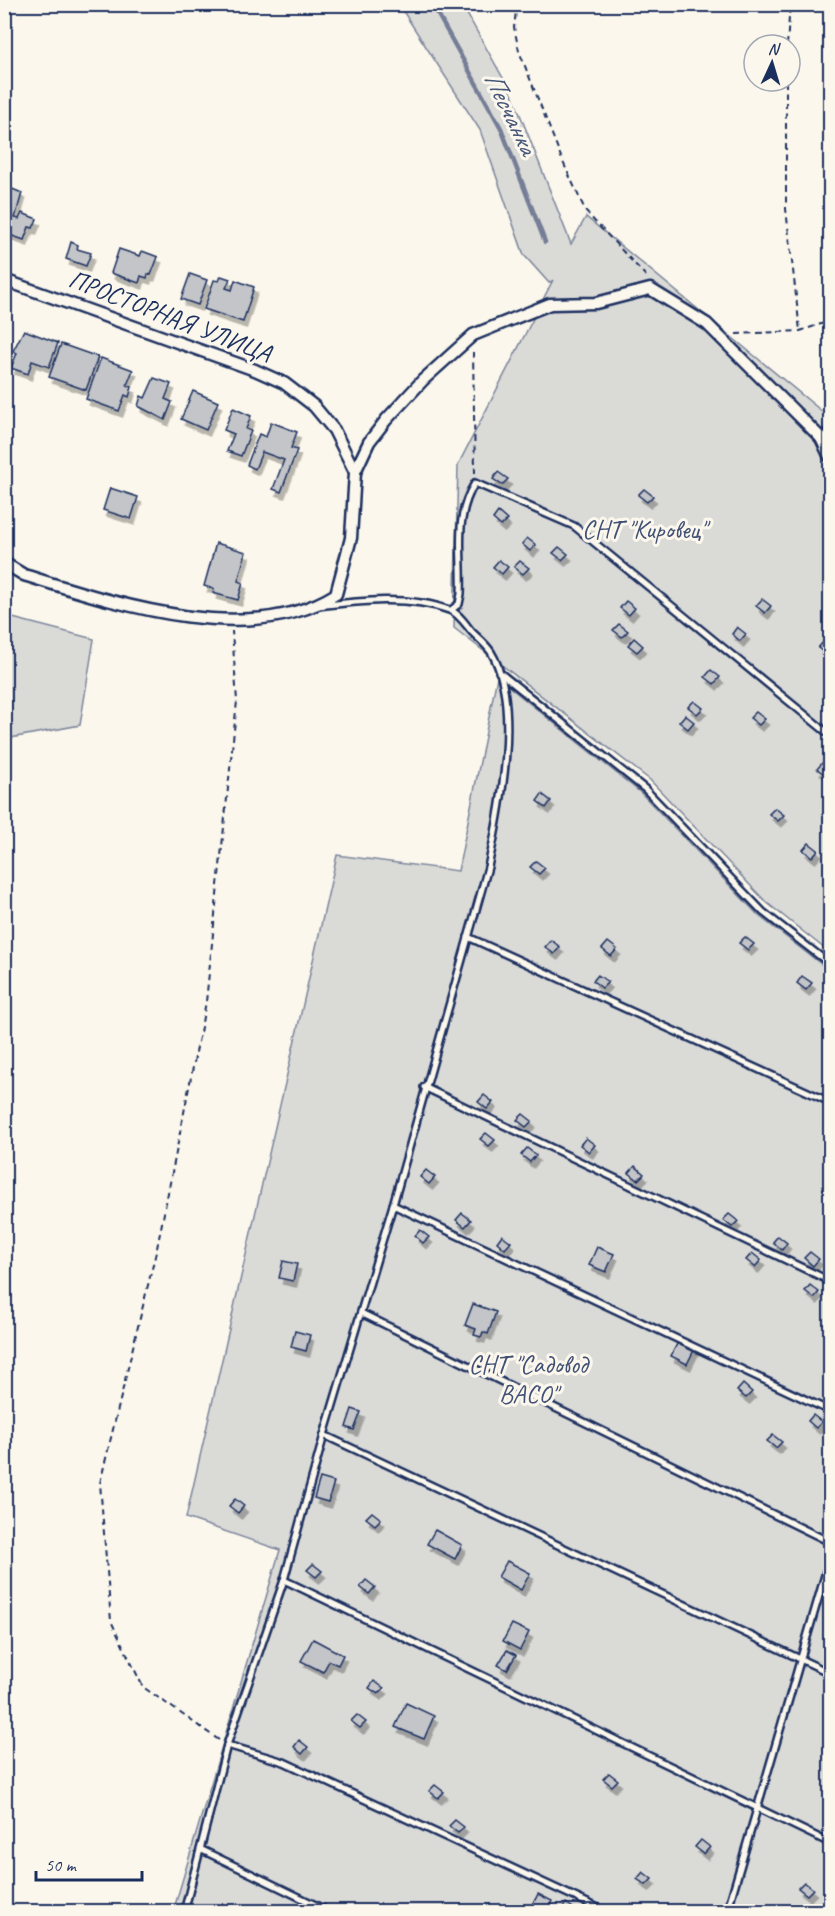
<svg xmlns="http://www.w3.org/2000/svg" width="835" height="1916" font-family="Caveat,sans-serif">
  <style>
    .green { fill: #dadad7; stroke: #7a849a; stroke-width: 1.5 }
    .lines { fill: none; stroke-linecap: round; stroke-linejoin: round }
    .stream { stroke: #747e96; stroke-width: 4.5 }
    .building { fill: #c3c5c9; stroke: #1b2f5e; stroke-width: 1.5; filter: url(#shadow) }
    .service-casing { stroke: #1b2f5e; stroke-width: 10 }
    .minor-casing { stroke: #1b2f5e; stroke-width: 15 }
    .path { stroke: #1b2f5e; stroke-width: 2; stroke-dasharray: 6 4.5; stroke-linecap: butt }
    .service { stroke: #fbf7ec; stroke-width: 5 }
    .minor { stroke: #fbf7ec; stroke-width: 10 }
    .labels { text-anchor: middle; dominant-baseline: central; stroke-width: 6; stroke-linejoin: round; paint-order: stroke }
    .street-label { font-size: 26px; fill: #1b2f5e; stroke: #fbf7ec }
    .park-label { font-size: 26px; fill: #415176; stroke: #fbf7ec }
    .water-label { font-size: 27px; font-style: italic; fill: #47577a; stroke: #fbf7ec }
  </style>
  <defs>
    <filter id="shadow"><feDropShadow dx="3.5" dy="6" stdDeviation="0" flood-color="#0004"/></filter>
  </defs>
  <rect width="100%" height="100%" fill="#fbf7ec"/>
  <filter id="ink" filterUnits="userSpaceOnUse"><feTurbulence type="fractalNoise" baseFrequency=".0167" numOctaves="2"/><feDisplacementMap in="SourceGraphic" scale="12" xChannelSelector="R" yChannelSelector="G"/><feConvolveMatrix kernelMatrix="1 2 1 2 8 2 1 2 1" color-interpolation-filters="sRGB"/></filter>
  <g filter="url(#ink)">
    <g class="green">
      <path d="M399,5H462L512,94L571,244L586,217L830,418V953L766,902L650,780L454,628L458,465L553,280L549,283L524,255L480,130Z"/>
      <path d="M5,616L94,639L80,725L5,739Z"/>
      <path d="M497,677L641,793L759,916L830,971V1911L173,1912L280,1550L186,1518L337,855L458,871Z"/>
    </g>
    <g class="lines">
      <path class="stream" d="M432,4L501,128L545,242"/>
    </g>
    <g class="building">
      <path d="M5,186L22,193L15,218L19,219L22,213L37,219L33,228L29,227L24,240L4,233Z"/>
      <path d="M71,242L78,245L77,249L91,253L86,266L66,259Z"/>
      <path d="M119,249L140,256L142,251L158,257L151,275L148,274L147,278L141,276L139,283L111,273Z"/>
      <path d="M190,274L207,280L198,305L181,299Z"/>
      <path d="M221,276L230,279L226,288L232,290L235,280L254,287L243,322L204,309L214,280L219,281Z"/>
      <path d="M24,330L58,343L49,367L32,361L28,374L11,368L17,353L13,351Z"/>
      <path d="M61,344L98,357L86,390L49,377Z"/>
      <path d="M101,358L133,370L127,385L132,387L129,397L125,395L119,411L86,399Z"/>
      <path d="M154,378L171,384L165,399L172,402L165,420L138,406L141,396L145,398Z"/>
      <path d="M193,391L218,402L206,430L181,419Z"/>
      <path d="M233,408L251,416L246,429L251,431L241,456L227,451L234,434L224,430Z"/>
      <path d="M271,422L297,432L291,448L297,450L281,492L273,489L284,460L262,452L255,469L247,465L259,434L266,437Z"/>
      <path d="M498,472L508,479L502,485L493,479Z"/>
      <path d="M110,488L138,497L131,519L103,510Z"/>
      <path d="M644,489L653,496L647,502L638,495Z"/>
      <path d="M498,512L507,520L501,526L493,519Z"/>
      <path d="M527,538L536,545L530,551L522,544Z"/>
      <path d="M216,543L246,552L238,581L243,583L238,600L213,593L214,589L204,586Z"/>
      <path d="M559,547L568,554L562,560L553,553Z"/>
      <path d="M499,560L508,567L502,574L493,567Z"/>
      <path d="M520,561L529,568L523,574L514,567Z"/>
      <path d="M762,599L771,606L765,613L756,606Z"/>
      <path d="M626,601L635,608L629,615L620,608Z"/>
      <path d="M619,624L628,631L622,637L613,630Z"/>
      <path d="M737,627L746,634L740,641L732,634Z"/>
      <path d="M634,638L643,646L637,652L628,645Z"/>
      <path d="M824,641L830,647L827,655L818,648Z"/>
      <path d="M711,670L720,677L714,684L705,677Z"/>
      <path d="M694,701L703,708L697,714L688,707Z"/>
      <path d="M756,712L765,719L759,725L750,718Z"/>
      <path d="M685,715L694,722L688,729L679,722Z"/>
      <path d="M823,762L830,768L826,775L817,769Z"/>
      <path d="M542,794L551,801L546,808L537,801Z"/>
      <path d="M775,808L784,815L778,821L769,814Z"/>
      <path d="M809,843L818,850L812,857L803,850Z"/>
      <path d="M536,861L545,868L539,874L530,867Z"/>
      <path d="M745,937L754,944L748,950L739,943Z"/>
      <path d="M551,940L560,947L554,954L545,947Z"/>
      <path d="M608,942L617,949L611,956L602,949Z"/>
      <path d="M598,975L608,982L602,988L593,981Z"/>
      <path d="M802,976L812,983L806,990L797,983Z"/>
      <path d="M484,1095L493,1102L487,1109L478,1102Z"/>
      <path d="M523,1114L532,1121L526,1127L517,1120Z"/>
      <path d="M486,1133L495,1140L489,1146L480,1139Z"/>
      <path d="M586,1138L595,1145L589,1152L580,1145Z"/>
      <path d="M527,1148L536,1155L530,1162L521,1155Z"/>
      <path d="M635,1166L644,1174L638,1180L629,1173Z"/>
      <path d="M426,1170L435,1177L429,1184L420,1177Z"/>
      <path d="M462,1213L471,1220L465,1227L456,1220Z"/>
      <path d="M729,1214L738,1221L732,1227L723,1220Z"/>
      <path d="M420,1230L429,1237L423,1243L415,1236Z"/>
      <path d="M502,1235L511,1242L505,1249L497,1242Z"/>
      <path d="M778,1236L787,1243L782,1250L773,1242Z"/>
      <path d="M597,1247L614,1254L606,1272L589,1265Z"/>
      <path d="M810,1252L819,1259L813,1266L804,1258Z"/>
      <path d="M752,1253L761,1260L755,1267L746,1260Z"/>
      <path d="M283,1261L297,1264L293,1281L279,1278Z"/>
      <path d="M810,1285L819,1292L814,1298L805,1291Z"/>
      <path d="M473,1304L496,1312L488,1334L483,1332L481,1337L474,1335L476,1329L465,1325Z"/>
      <path d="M295,1331L310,1335L306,1351L291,1347Z"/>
      <path d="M679,1340L695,1348L687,1364L671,1356Z"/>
      <path d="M743,1384L752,1392L746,1398L737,1391Z"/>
      <path d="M352,1409L361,1412L354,1430L346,1427Z"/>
      <path d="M813,1415L822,1422L816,1428L808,1421Z"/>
      <path d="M773,1435L782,1442L776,1448L767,1441Z"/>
      <path d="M320,1478L334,1482L328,1502L314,1498Z"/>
      <path d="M235,1499L244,1506L238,1513L229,1506Z"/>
      <path d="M372,1512L381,1519L375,1525L366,1518Z"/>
      <path d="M435,1530L462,1545L455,1559L427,1544Z"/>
      <path d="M507,1561L530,1573L521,1590L498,1577Z"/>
      <path d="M313,1564L322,1571L316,1577L307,1570Z"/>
      <path d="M366,1580L375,1587L369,1594L360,1587Z"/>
      <path d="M512,1624L529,1632L520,1650L503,1641Z"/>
      <path d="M313,1639L343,1655L338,1665L329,1661L323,1672L301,1661Z"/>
      <path d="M507,1650L516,1655L507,1670L498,1665Z"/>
      <path d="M374,1681L384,1688L378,1694L369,1688Z"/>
      <path d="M406,1703L434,1716L424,1739L395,1727Z"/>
      <path d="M357,1715L366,1722L360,1728L351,1721Z"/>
      <path d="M299,1740L308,1747L302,1754L294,1747Z"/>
      <path d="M609,1773L618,1780L612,1786L603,1779Z"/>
      <path d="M435,1785L444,1792L438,1798L429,1791Z"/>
      <path d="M455,1820L464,1827L458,1833L449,1826Z"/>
      <path d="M701,1840L710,1847L704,1854L695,1847Z"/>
      <path d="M643,1872L652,1879L646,1885L637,1879Z"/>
      <path d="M804,1882L813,1889L807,1895L798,1888Z"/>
      <path d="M538,1894L552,1901L547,1912L530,1910Z"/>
      <path d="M566,1903L576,1910H561Z"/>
    </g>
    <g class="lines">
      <g class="service-casing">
        <g id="service">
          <path d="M451,610L459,604L461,594C463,554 453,518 475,483L574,526L830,735"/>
          <path d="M499,672L645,789L763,912L830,964"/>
          <path d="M468,937L830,1102"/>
          <path d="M424,1087L830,1281"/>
          <path d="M393,1205L830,1411"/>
          <path d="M361,1313L830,1542"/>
          <path d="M324,1435L830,1673"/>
          <path d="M284,1580L830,1843"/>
          <path d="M227,1745L284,1762L607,1912"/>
          <path d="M202,1850L330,1912"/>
          <path d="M184,1912L227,1745L284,1580L324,1435L393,1205L488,867C500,812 522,702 491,652C486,644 478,638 472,632C466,625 458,612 449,610C409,595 359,601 318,606"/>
          <path d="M727,1912L830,1558"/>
        </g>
      </g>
      <g class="minor-casing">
        <g id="minor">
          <path d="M4,280L255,370L284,383L314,406L334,430L355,472L351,538L336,594C249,649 114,603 24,575L4,563"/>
          <path d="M821,438L830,457"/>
          <path d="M355,472L369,442L386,420L423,380L473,335L550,304L596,303L650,289L707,324L821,438L830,433"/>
        </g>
      </g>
      <g class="path">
        <path d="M517,4L514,27L519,51L563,162L586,212L646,276"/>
        <path d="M787,45L790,4"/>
        <path d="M786,81V209L800,331"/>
        <path d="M736,334L800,331L830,321"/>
        <path d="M473,352L475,473"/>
        <path d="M219,1740L143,1687L111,1621L100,1483L157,1248L206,1002L237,701L232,631"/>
      </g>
      <use href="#service" class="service"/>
      <use href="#minor" class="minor"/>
    </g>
  </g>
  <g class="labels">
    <g class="street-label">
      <text transform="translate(170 316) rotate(21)">ПРОСТОРНАЯ УЛИЦА</text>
    </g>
    <g class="park-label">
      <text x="644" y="529">СНТ "Кировец"</text>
      <text x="528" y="1364">СНТ "Садовод<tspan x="528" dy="30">ВАСО"</tspan></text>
    </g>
    <g class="water-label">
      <text transform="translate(511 113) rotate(64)">Песчанка</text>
    </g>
  </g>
  <rect width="835" height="1916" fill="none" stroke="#fbf7ec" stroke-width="24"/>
  <rect x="12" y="12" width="811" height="1892" fill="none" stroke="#1b2f5e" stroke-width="2" filter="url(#ink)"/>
  <g transform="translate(772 63) rotate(4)"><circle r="28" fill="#fbf7ec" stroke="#a1a7b3" stroke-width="1.5"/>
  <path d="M0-4.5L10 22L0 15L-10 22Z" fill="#1b2f5e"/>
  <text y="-9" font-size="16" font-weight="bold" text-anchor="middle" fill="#1b2f5e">N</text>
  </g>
  <path d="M36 1871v9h106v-9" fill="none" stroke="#1b2f5e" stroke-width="3"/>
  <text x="45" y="1871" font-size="18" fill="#1b2f5e" stroke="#fbf7ec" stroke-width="4.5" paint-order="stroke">50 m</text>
</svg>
